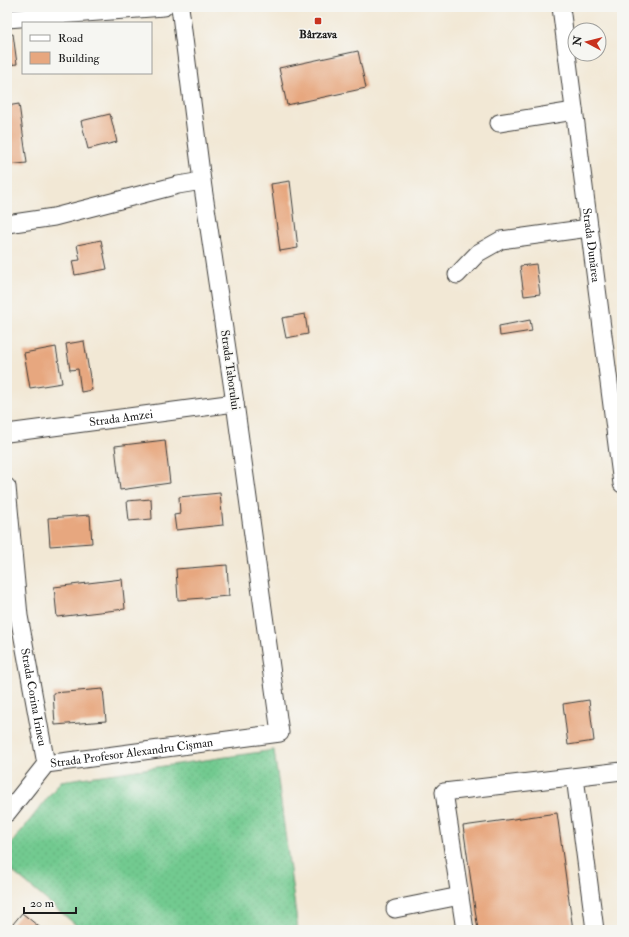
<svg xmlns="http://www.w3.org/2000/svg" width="629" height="937" font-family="'IM FELL Double Pica',serif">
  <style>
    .grass { fill: url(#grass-dots); stroke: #477356 }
    .building { fill: #e7a77f }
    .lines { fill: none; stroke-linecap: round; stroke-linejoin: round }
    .minor-casing { stroke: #3c3b38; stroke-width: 19 }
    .minor { stroke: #fff; stroke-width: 17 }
    .poi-dot { fill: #c8321e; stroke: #f6f6f2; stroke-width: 1.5 }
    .labels { text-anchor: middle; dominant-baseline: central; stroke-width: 3; stroke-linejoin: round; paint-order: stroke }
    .poi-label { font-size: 12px; font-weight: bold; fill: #1c1c1c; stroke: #f6f6f2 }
    .street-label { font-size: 12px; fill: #1c1c1c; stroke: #f6f6f2 }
  </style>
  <defs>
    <pattern id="grass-dots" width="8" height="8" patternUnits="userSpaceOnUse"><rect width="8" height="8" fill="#72ca90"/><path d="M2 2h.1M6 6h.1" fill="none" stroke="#62ad7c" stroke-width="1.8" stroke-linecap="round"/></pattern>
  </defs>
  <rect width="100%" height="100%" fill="#f6f6f2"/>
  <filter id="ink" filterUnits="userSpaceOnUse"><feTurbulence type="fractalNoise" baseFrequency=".025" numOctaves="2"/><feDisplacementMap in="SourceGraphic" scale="8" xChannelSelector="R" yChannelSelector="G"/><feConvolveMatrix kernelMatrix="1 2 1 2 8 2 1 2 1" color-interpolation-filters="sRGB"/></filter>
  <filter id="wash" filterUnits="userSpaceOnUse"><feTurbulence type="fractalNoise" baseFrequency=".012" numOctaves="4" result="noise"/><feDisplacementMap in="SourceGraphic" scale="16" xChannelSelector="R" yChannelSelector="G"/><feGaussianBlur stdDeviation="0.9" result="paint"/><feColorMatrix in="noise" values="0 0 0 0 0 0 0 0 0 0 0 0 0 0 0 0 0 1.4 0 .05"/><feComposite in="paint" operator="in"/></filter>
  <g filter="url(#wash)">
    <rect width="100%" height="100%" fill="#f2e8d5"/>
    <path class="grass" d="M274,750L298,930H82L7,867V849L61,781Z"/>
    <g id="blocks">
      <g class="building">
        <path d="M13,34L17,64L7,65V35Z"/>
        <path d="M358,51L366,88L287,105L279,68Z"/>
        <path d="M19,104L27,163L7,165V106Z"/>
        <path d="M110,114L117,142L88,149L81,121Z"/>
        <path d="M290,181L298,248L280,251L271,184Z"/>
        <path d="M101,240L107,269L75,275L72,261L80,260L77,245Z"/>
        <path d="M536,264L540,294L524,296L520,266Z"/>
        <path d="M305,314L308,334L286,338L282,318Z"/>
        <path d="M530,320L532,331L500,336L499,326Z"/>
        <path d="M84,341L92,390L81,392L78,369L70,370L66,344Z"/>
        <path d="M56,347L62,383L30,388L24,353Z"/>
        <path d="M165,440L170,483L120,490L115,446Z"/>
        <path d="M220,493L223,525L176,530L174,515L180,514L179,497Z"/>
        <path d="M151,499L152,519L129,521L127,501Z"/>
        <path d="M90,515L92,543L50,546L48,518Z"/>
        <path d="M227,565L229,596L178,600L176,569Z"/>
        <path d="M122,579L125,609L57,617L54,587Z"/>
        <path d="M103,689L106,721L55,725L53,693Z"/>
        <path d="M589,700L594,741L568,745L563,704Z"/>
        <path d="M557,813L573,930H478L463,826Z"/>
        <path d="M22,913L43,930H8Z"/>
      </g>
    </g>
  </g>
  <g filter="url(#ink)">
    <use href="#blocks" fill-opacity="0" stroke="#3c3b38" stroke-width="1"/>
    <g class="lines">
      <g class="minor-casing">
        <g id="minor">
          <path id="s1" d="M561,7L622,484"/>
          <path d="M7,19L164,7"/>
          <path d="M499,123L574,111"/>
          <path d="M7,224L54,217L178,185L202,181"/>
          <path d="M457,275L478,253L501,240L589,228"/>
          <path id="s2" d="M7,433L235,403"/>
          <path id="s3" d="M7,487L19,616L46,764"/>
          <path d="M575,777L595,930"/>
          <path id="s4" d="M7,813L46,764L280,733L235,403L202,181L180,7"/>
          <path d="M395,909L460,896"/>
          <path d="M465,930L444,792L622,771"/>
        </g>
      </g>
      <use href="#minor" class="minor"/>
    </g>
  </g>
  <rect class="poi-dot" x="314" y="17" width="8" height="8" rx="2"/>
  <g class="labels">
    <g class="poi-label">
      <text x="318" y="34">Bârzava</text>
    </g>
    <g class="street-label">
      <text stroke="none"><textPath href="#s1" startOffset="240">Strada Dunărea</textPath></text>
      <text transform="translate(230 370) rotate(82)">Strada Taborului</text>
      <text stroke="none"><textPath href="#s2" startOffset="115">Strada Amzei</textPath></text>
      <text stroke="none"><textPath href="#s3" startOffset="212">Strada Corina Irineu</textPath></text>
      <text stroke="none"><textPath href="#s4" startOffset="149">Strada Profesor Alexandru Cișman</textPath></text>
    </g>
  </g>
  <rect width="629" height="937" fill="none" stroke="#f6f6f2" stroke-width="24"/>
  <rect x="22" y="22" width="130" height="52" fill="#f6f6f2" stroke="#9f9f9c"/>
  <rect x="30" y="35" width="20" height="6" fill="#ffffff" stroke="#9f9f9c"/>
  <text x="58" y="42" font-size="12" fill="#1c1c1c">Road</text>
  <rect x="30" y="52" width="20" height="12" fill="#e7a77f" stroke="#9f9f9c"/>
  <text x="58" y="62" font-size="12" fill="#1c1c1c">Building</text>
  <g transform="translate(587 42) rotate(277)"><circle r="19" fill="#f6f6f2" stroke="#9f9f9c"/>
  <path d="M0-3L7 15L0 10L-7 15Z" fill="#c8321e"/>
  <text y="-6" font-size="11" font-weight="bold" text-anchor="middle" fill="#1c1c1c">N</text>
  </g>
  <path d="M24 907v6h52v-6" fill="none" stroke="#1c1c1c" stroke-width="2"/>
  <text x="30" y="907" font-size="12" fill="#1c1c1c" stroke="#f6f6f2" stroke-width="3" paint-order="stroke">20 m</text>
</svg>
